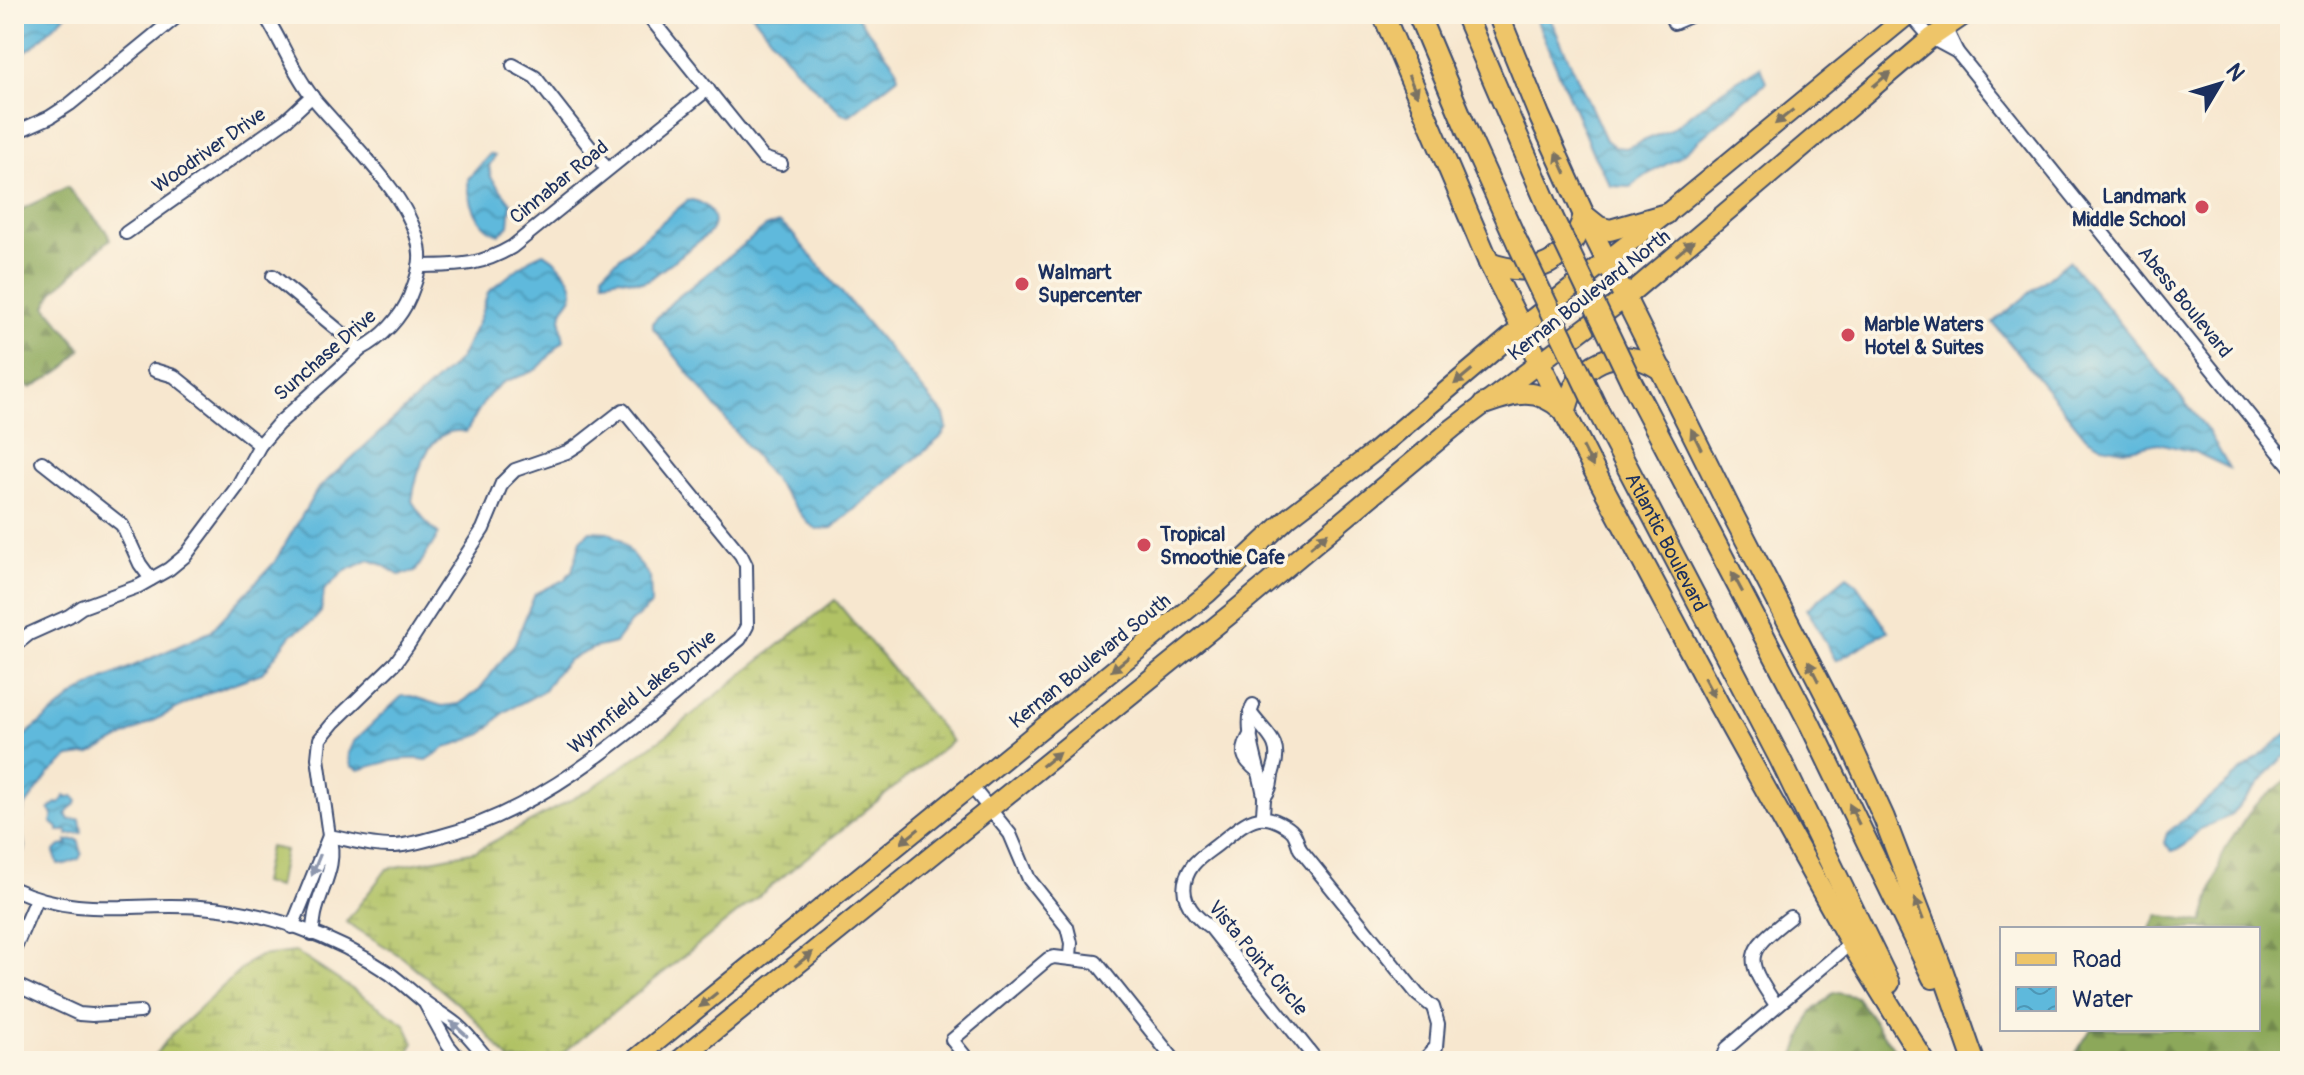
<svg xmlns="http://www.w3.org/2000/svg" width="2304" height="1075" font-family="Pangolin,sans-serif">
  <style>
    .grass { fill: #b1c265; stroke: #667862; stroke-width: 2 }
    .forest { fill: url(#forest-firs); stroke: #546c5c; stroke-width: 2 }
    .wetland { fill: url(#wetland-marsh); stroke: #667862; stroke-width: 2 }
    .water { fill: url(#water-waves); stroke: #3c749d; stroke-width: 2 }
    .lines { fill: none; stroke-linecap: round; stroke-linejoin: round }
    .minor-casing { stroke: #3c4b6f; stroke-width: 16 }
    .primary-casing { stroke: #3c4b6f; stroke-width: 22 }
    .trunk-casing { stroke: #3c4b6f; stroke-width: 24 }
    .minor { stroke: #fff; stroke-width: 12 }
    .primary { stroke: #eec569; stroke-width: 18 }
    .trunk { stroke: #eec569; stroke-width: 20 }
    .trunk-bridge-casing { stroke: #3c4b6f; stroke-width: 24; stroke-linecap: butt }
    .trunk-bridge { stroke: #eec569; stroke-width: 20 }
    .oneway { fill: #7a7263 }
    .oneway2 { fill: #8d97ae }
    .poi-dot { fill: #d1495b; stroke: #fcf5e5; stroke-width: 3 }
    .labels { text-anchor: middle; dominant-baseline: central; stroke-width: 7; stroke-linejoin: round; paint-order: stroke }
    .street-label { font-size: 20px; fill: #1b2f5e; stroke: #fcf5e5 }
    .poi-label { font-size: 20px; font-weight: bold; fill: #1b2f5e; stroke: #fcf5e5; text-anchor: start }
  </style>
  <defs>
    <pattern id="forest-firs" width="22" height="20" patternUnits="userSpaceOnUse" patternTransform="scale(2)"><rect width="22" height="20" fill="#8ca85a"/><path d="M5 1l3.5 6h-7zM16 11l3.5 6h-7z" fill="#72894e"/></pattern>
    <pattern id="wetland-marsh" width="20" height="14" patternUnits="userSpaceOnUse" patternTransform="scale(2)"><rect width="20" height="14" fill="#b1c265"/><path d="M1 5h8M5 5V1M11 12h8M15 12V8" fill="none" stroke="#8f9e56"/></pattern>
    <pattern id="water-waves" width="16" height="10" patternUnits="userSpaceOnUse" patternTransform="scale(2)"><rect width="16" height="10" fill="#5eb9dc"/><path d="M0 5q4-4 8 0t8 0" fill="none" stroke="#4d97b6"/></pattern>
  </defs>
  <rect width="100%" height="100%" fill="#fcf5e5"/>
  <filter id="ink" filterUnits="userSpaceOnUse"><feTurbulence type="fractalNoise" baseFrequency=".0125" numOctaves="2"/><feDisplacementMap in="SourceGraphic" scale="16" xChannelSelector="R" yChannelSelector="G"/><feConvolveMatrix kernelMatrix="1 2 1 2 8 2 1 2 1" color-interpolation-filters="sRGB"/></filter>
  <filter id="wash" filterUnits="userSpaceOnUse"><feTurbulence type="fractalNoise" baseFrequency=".006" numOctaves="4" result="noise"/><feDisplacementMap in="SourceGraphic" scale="32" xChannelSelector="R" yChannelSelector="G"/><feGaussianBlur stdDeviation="1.8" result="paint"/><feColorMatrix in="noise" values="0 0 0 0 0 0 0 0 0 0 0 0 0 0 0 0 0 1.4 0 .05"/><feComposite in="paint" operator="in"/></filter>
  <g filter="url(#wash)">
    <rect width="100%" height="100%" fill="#f7e7cf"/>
    <path class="grass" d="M269,847L285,850L278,887L262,883Z"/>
    <g class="forest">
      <path d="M67,187L107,232L110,239L53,292L46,306L81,349L65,368L31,388L14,377V213Z"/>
      <path d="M2290,777V1061H2079L2075,1054L2091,1029H2258V929H2150L2158,915L2203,922L2224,850L2254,806Z"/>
      <path d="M1834,992L1856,997L1903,1061H1793L1811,1013Z"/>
    </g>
    <g class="wetland">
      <path d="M835,600L952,741L553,1061H510L470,1014L402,957L346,922L387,869L476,851L591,789L668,734Z"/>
      <path d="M296,952L405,1024L414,1043L403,1061H151L170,1036L249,962L260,956Z"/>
    </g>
    <g class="water">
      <path d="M14,14H67L31,48L14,57Z"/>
      <path d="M752,14H855L896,67L898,77L850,115L842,114L794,67Z"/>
      <path d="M1534,14H1548L1606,140L1615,147L1626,148L1670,130L1724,89L1760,66L1766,82L1678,158L1648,174L1630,187L1611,186L1594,156Z"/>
      <path d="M490,154L495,156L489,166L491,177L511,203L509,225L500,234C477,229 468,200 468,179Z"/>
      <path d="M692,200C709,203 722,221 707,235L650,279L642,282L620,278L604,281L603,273L611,265L687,201Z"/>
      <path d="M780,223L791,232L944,415L947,428L940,438L832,528L817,529L808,523L653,328V322L673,301L767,226Z"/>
      <path d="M543,253C554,257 575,279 573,293C572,299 566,304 563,309C559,320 562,330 564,341C553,349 547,361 537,369C527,375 516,377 506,381C488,389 476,416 466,432C429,424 416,473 412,501L426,522L439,534L415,572L399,575L381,564L369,560L345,571L324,590L321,612L312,622L292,634L262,673L202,695L91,754L69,757L49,774L24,808L21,825L25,850L20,853L14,851V744L75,695L102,680L210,632L274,563L317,490L460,359L479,320L488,292L530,259Z"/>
      <path d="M2069,261L2207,429L2229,468L2195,452L2158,443L2124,450L2102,446L2086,437L1993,323Z"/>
      <path d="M590,531L608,532L620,539L650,577L651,605L630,623L615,643L594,648L568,660L555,674L544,691L504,712L483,734L445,748L427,760C404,756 381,763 359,770L351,766L348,753L355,740L402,696H411L442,706L459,704L478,691L515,643L535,594L564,580L572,571L581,540Z"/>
      <path d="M1847,576L1855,582L1888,631L1836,661L1807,609Z"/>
      <path d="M2290,731V754L2281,759L2230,816L2200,829L2181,848L2172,851L2164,843L2167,833Z"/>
      <path d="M65,796L67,798L73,796L77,800L76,804L70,808L66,814L69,820L80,819L82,833L68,835L67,831H58V828L51,822L53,815L49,810L56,803L59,804Z"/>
      <path d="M78,840L82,853L79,859L63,865L58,864L54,852L60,846L68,845L67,841Z"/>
    </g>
  </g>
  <g filter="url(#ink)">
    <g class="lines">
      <g class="minor-casing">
        <g id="minor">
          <path d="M647,14L763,158L781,164"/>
          <path d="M1670,14L1674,23L1695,14"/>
          <path d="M1910,14L1931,38L1957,52"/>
          <path d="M1935,14L1945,27L1957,52L2290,466"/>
          <path d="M513,65L535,77L607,169"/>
          <path d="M14,133L50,117L70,104L180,14"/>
          <path d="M126,233L286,120L312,96"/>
          <path d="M419,266C457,265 478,267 512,247L708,89"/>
          <path d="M273,276L361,349"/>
          <path d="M154,370L174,376L260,445"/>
          <path d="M623,410L741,555L746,565L747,626L740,639C650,714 553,809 437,837C423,841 409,845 395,846C373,847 351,840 329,836L318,758L320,739L334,722L396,662L408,645L483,529L502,483L515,470L567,452L578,445Z"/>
          <path d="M42,462L122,525L140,564L151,579"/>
          <path d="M14,646L29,634L69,616L82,607L139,586L169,569L186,555L237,487L260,445L278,424L361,349C382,338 401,318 410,296C415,283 421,268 420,254C417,202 347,139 314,99C293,73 282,41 264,14"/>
          <path d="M1253,705C1242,730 1261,770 1264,797C1264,803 1263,810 1263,817"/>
          <path d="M1250,712C1264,733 1283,741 1274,768C1269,782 1274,784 1264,798"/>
          <path d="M1251,733C1240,752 1241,759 1259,772"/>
          <path d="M971,786L1010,834L1029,879L1067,927L1071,943L1070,957"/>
          <path d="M14,889C80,919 132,902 200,907C266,911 334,936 389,973C400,981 411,991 422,1000C433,1009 446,1016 457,1025C469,1035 479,1049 489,1061"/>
          <path d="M292,927L329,836C338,865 321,887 315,914C314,920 313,928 312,934"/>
          <path d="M14,950L36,899"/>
          <path d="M14,984L79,1014L92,1015L140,1012"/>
          <path d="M426,1005L448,1045L461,1061"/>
          <path d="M1776,1005C1744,958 1744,953 1790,917"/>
          <path d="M969,1061L952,1040L1048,959L1054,957L1096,962L1175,1061"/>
          <path d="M1317,1061L1211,928C1189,913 1174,891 1193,865C1200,856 1213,849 1222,841C1233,832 1250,816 1265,818C1273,818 1288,826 1293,832C1296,836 1298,844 1300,849L1418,995L1433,1007L1438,1024L1436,1047L1423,1061"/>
          <path d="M1722,1061L1727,1048L1851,943"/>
        </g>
      </g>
      <g class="primary-casing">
        <g id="primary">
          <path d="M633,1061L1208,593L1289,517L1374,452L1523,326L1666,214L1909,14"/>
          <path d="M678,1061L1238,608L1453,428L1625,298L1931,38L1966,14"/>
        </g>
      </g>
      <g class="trunk-casing">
        <g id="trunk">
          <path d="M1383,14L1489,263L1594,470L1719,705L1851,943L1924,1061"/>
          <path d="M1418,14L1473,145L1518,244"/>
          <path d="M1465,14L1552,216"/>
          <path d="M1498,14L1539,115L1584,215L1732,513L1844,730L1884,818L1943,972L1974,1061"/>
          <path d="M1489,263C1535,280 1571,262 1584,215L1599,227L1610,230L1666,214"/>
          <path d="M1631,381L1810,724L1933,978"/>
          <path d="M1484,404C1516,393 1536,386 1563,410"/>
          <path id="s1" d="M1597,409L1780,759L1889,983"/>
          <path d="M1566,412C1575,361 1618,342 1662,370"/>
        </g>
      </g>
      <use href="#minor" class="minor"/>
      <use href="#primary" class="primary"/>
      <use href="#trunk" class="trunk"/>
      <g class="trunk-bridge-casing">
        <g id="trunk-bridge">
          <path d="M1552,216L1631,381"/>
          <path d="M1518,244L1597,409"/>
        </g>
      </g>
      <use href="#trunk-bridge" class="trunk-bridge"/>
    </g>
    <defs><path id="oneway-solid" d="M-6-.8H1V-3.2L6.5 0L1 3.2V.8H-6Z" transform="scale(2)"/></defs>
    <g class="oneway">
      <use href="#oneway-solid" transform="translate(1882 79) rotate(-40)"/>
      <use href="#oneway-solid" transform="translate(1413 86) rotate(67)"/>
      <use href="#oneway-solid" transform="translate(1784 117) rotate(141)"/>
      <use href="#oneway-solid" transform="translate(1561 163) rotate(-114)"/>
      <use href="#oneway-solid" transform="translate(1685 248) rotate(-40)"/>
      <use href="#oneway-solid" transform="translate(1463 377) rotate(140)"/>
      <use href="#oneway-solid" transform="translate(1696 439) rotate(-116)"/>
      <use href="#oneway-solid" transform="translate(1588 457) rotate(64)"/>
      <use href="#oneway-solid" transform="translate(1319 540) rotate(-40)"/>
      <use href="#oneway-solid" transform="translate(1737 582) rotate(-118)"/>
      <use href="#oneway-solid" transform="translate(1120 664) rotate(141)"/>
      <use href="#oneway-solid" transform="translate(1813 671) rotate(-117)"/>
      <use href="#oneway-solid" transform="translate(1709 687) rotate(62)"/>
      <use href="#oneway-solid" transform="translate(1051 759) rotate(-39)"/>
      <use href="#oneway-solid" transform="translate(1854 814) rotate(-116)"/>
      <use href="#oneway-solid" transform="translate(910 836) rotate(141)"/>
      <use href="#oneway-solid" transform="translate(1919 909) rotate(-111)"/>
      <use href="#oneway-solid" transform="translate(804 959) rotate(-39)"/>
      <use href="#oneway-solid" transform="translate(708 1000) rotate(141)"/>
    </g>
    <g class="oneway2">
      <use href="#oneway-solid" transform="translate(316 865) rotate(112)"/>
      <use href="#oneway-solid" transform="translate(459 1029) rotate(-138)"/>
    </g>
  </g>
  <g class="poi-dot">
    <circle cx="2202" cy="207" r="8"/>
    <circle cx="1022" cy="284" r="8"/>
    <circle cx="1848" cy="335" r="8"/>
    <circle cx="1144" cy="545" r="8"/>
  </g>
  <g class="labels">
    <g class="street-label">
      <text transform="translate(209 150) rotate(-35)">Woodriver Drive</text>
      <text transform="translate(559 182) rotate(-39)">Cinnabar Road</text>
      <text transform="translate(1589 295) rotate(-38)">Kernan Boulevard North</text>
      <text transform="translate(2185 302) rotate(51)">Abess Boulevard</text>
      <text transform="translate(325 355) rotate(-41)">Sunchase Drive</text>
      <text stroke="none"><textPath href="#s1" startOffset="150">Atlantic Boulevard</textPath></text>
      <text transform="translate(1090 661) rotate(-39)">Kernan Boulevard South</text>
      <text transform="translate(642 692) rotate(-39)">Wynnfield Lakes Drive</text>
      <text transform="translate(1258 958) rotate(50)">Vista Point Circle</text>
    </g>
    <g class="poi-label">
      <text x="2186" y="196" text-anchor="end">Landmark<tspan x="2186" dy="23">Middle School</tspan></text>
      <text x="1038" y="272">Walmart<tspan x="1038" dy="23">Supercenter</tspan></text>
      <text x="1864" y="324">Marble Waters<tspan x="1864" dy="23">Hotel &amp; Suites</tspan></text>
      <text x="1160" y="534">Tropical<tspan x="1160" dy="23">Smoothie Cafe</tspan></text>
    </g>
  </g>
  <rect width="2304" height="1075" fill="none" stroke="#fcf5e5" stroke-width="48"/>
  <rect x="2000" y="927" width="260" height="104" fill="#fcf5e5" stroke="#a2a6af" stroke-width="2"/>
  <rect x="2016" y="953" width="40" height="12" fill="#eec569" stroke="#a2a6af" stroke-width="2"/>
  <text x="2072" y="967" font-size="24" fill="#1b2f5e">Road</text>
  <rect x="2016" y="987" width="40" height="24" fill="url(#water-waves)" stroke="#a2a6af" stroke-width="2"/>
  <text x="2072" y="1007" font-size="24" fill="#1b2f5e">Water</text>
  <g transform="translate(2220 84) rotate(52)" stroke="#fcf5e5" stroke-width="6" paint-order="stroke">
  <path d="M0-6L14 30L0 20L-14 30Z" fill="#1b2f5e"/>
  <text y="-12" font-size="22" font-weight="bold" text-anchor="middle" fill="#1b2f5e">N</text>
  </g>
</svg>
